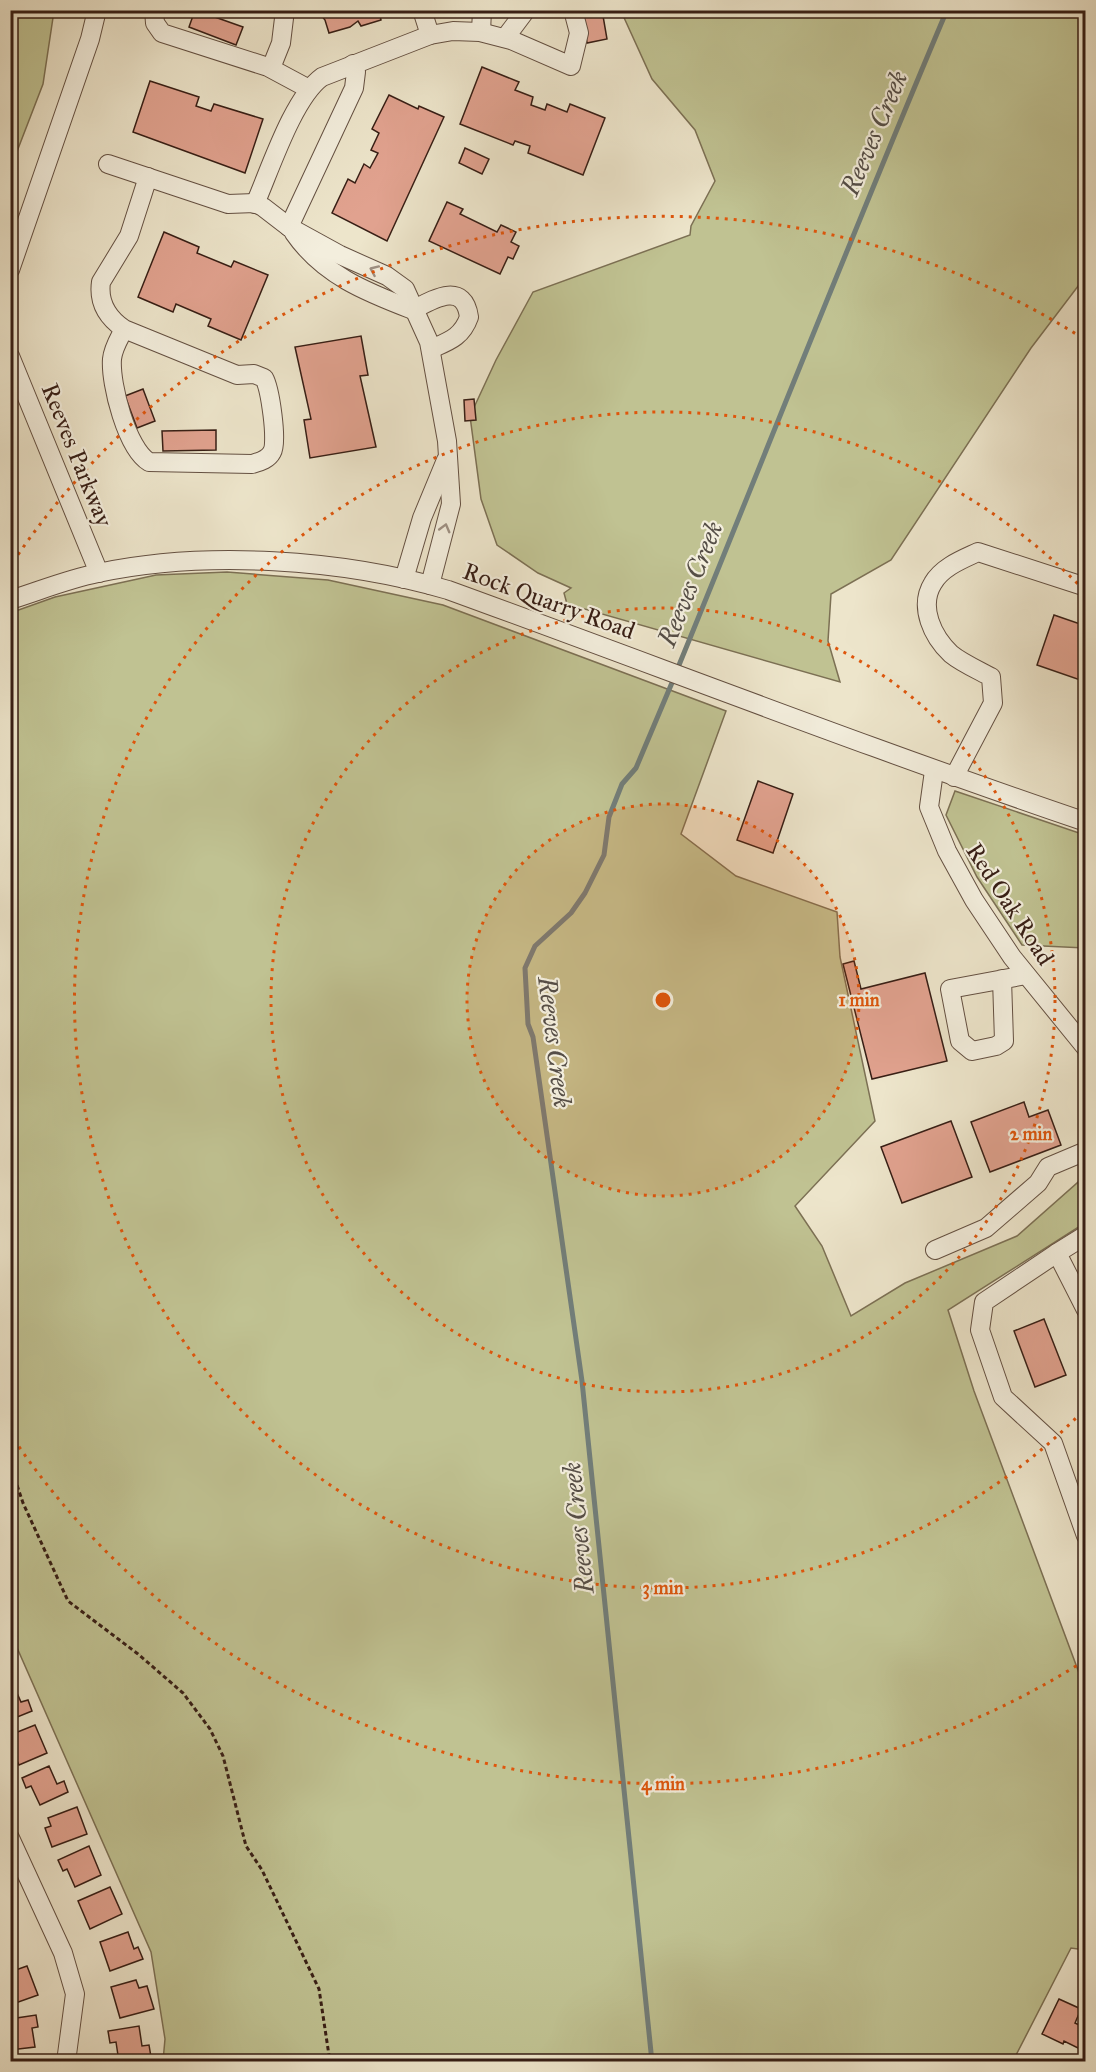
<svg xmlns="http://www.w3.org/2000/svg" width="1096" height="2072" font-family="'IM FELL Great Primer',serif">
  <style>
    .green { fill: #c0c292; stroke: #7c7054; stroke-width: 1.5 }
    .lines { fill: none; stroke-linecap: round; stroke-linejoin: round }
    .stream { stroke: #727e7a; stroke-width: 5 }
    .building { fill: #e1a28f; stroke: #371e15; stroke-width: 1.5 }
    .minor-casing { stroke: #645042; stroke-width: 20 }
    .path { stroke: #371e15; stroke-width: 3; stroke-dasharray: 4.5 3; stroke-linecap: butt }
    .minor { stroke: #f3eedd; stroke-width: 18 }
    .oneway { stroke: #9e9083 }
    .ring { fill: none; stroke: #df560c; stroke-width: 3; stroke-dasharray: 3 6 }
    .labels { text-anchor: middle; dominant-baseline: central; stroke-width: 4.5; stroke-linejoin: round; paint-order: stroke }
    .street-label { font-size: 24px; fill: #371e15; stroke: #f3eedd }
    .water-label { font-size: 26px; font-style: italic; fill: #554e47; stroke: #f3eedd }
    .centre { fill: #df560c; stroke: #f3eedd; stroke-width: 3 }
    .ring-label { font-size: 18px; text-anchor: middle; font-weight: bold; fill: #df560c; stroke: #f3eedd; stroke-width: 4.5; stroke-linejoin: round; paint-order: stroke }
  </style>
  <rect width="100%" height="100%" fill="#ede5cb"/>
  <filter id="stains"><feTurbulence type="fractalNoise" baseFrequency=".00333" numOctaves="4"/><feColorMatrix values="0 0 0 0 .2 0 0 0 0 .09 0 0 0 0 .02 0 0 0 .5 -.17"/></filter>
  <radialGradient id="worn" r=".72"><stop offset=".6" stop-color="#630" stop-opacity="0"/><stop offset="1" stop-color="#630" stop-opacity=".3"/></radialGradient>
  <g class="green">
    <path d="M11,10L54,11L43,84L11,167Z"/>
    <path d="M621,11H1085V277L1031,348L891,560L831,594L828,641L840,682L567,604L564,593L571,588L538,573L497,545L481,499L470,416L496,360L533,292L690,235L691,226L715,181L695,130L652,79Z"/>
    <path d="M227,572L328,580L443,605L726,711L681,834L736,876L837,912L840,957L875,1121L795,1206L822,1246L851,1316L905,1283L1017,1236L1085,1176V1223L948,1310L974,1391L1085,1689V1950L1071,1948L1013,2061H163L165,2039L151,1952L11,1634L10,613L55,597L156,575Z"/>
    <path d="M955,791L1085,835V948L1022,945L977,877L946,815Z"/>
  </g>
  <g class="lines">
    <g class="stream">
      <path d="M677,670C767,450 854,229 947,10"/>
      <path d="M652,2062L582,1381L533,1037L528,1024L525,968L535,946L571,913L585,893L604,855L609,817L622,784L636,768L674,678"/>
    </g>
  </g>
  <g class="building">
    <path d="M195,10L243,27L236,45L189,27Z"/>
    <path d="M317,10H379L381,20L361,26L358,21L350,27L329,33L325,20Z"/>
    <path d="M582,10H602L607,39L587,43Z"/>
    <path d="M482,67L519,82L515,90L533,97L531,105L545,110L547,104L567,112L570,104L605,118L583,175L528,153L530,146L515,141L513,145L460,124Z"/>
    <path d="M150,81L199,97L196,106L211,111L214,104L263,119L245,173L133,132Z"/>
    <path d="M389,95L418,109L419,106L444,117L387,241L332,213L348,179L355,183L364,164L370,168L378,153L371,150L379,133L372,129Z"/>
    <path d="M465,148L489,159L482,174L459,163Z"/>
    <path d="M447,202L463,209L460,214L497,232L501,225L516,232L511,242L519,246L513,259L508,257L500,274L429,241Z"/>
    <path d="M164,232L199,247L197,253L231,267L234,261L268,275L241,340L208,326L211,319L176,304L173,312L138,297Z"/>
    <path d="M361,336L368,375L360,376L376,447L310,458L304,420L311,419L295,347Z"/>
    <path d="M143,389L155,421L137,428L125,396Z"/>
    <path d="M474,399L476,420L465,421L464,400Z"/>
    <path d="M216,430V450L163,451L162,431Z"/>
    <path d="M1054,615L1086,626V682L1037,665Z"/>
    <path d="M758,781L793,794L773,853L737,840Z"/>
    <path d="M854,961L861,989L925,973L947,1061L872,1079L843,964Z"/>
    <path d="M1024,1102L1029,1117L1048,1110L1061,1145L990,1172L971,1122Z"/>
    <path d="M951,1121L972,1177L902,1203L881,1147Z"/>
    <path d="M1044,1319L1066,1375L1035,1387L1014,1331Z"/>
    <path d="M13,1684L21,1702L28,1700L32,1711L10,1720V1685Z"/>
    <path d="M35,1725L47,1753L19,1765L10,1745V1735Z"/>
    <path d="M49,1766L57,1784L64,1781L68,1792L40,1805L31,1786L26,1788L22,1778Z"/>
    <path d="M77,1807L87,1834L52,1847L45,1828L51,1826L48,1818Z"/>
    <path d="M89,1846L101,1875L75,1887L67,1869L63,1871L58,1860Z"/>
    <path d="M110,1887L122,1914L90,1929L78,1901Z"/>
    <path d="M128,1932L134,1949L138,1947L143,1959L110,1971L100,1942Z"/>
    <path d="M27,1966L38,1995L10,2005V1972Z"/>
    <path d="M136,1980L139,1988L147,1986L154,2009L120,2018L111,1987Z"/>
    <path d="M1059,1999L1081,2009L1075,2023L1086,2028V2032L1078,2048L1064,2041L1063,2044L1042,2034Z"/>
    <path d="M36,2015L38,2027L32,2028L35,2047L10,2050V2019Z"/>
    <path d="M139,2026L142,2046L149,2045L151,2057L119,2062L116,2042L110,2043L108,2031Z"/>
  </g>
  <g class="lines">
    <g class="minor-casing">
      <g id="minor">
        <path d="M154,10L155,23L162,33L268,67L309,89"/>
        <path d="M422,10L430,35"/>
        <path d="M481,32L482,10"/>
        <path d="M505,38L526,10"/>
        <path d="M271,68L281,43L285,10"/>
        <path d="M108,164L228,204L255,203L263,207L289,227L340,255L387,276L405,289L429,342L447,441L451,504L430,585"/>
        <path d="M255,204C270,170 293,98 322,77L430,35L453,31L480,32L511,40L571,66L579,33L573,10"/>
        <path d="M289,227L354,88L356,72L353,64"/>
        <path d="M294,233C323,275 366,292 413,310C432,300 464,280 469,317C462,337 449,341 431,349"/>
        <path d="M10,270L90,39L97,10"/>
        <path d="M124,329C119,339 113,348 112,359C110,384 127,449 149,462L252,464C259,462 268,460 272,452C278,442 270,388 264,378L254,374L237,375L124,329C108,318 98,303 101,282L129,236L148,177"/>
        <path d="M10,356L99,573"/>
        <path d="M404,579L422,518L446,460"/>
        <path d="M10,600C39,591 68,579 98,573C206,550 342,559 448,590C660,667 871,749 1086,822"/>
        <path d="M934,771L929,807L947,851L974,900L1012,957L1086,1048"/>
        <path d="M954,777L993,703L991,677C978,670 962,663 951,654C933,637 918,607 933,583C942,567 963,559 978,552L1086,587"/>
        <path d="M1002,979L1004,1041L996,1046L972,1051L960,1041L950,989L1026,975"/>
        <path d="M1086,1235L1057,1253L1086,1310"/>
        <path d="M935,1250L986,1228L1038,1183L1048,1167L1086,1151"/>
        <path d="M1057,1253L984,1302L980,1330L1003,1397L1053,1443L1086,1536"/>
        <path d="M10,1838L63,1953L75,1994L66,2062"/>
      </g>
    </g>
    <path class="path" d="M10,1464L23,1503L68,1601L138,1654L183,1693L210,1729L223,1756L246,1846L262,1870L319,1989L330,2062"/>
    <use href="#minor" class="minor"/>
  </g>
  <defs><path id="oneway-chevron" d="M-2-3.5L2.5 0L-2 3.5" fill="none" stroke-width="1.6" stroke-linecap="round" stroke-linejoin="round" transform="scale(1.5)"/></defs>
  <g class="oneway">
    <use href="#oneway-chevron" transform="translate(374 270) rotate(-156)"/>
    <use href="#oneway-chevron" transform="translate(445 528) rotate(-75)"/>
  </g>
  <circle cx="663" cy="1000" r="196" fill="#df560c" fill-opacity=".12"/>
  <g class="ring">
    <circle cx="663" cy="1000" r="196"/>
    <circle cx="663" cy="1000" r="392"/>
    <path d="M1082 1412A588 588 0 1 1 1082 588"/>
    <path d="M1084 1661A784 784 0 0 1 13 1438M13 562A784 784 0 0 1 1084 339"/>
  </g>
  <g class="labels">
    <g class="street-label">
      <text transform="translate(77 455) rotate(68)">Reeves Parkway</text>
      <text transform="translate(549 601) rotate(20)">Rock Quarry Road</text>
      <text transform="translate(1010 904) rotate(57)">Red Oak Road</text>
    </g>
    <g class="water-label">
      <text transform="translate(874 133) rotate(-67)">Reeves Creek</text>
      <text transform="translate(690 584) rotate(-68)">Reeves Creek</text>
      <text transform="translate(555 1042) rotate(83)">Reeves Creek</text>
      <text transform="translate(578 1528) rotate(-96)">Reeves Creek</text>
    </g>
  </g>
  <circle cx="663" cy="1000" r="9" class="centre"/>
  <g class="ring-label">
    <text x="859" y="1006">1 min</text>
    <text x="1031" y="1140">2 min</text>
    <text x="663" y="1594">3 min</text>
    <text x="663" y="1790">4 min</text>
  </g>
  <rect width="1096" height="2072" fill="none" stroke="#ede5cb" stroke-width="36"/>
  <rect x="12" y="12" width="1072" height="2048" fill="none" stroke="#371e15" stroke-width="3"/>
  <rect x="18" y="18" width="1060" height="2036" fill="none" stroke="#371e15" stroke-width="1.5"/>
  <rect width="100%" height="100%" filter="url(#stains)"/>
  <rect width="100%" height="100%" fill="url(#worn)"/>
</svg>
